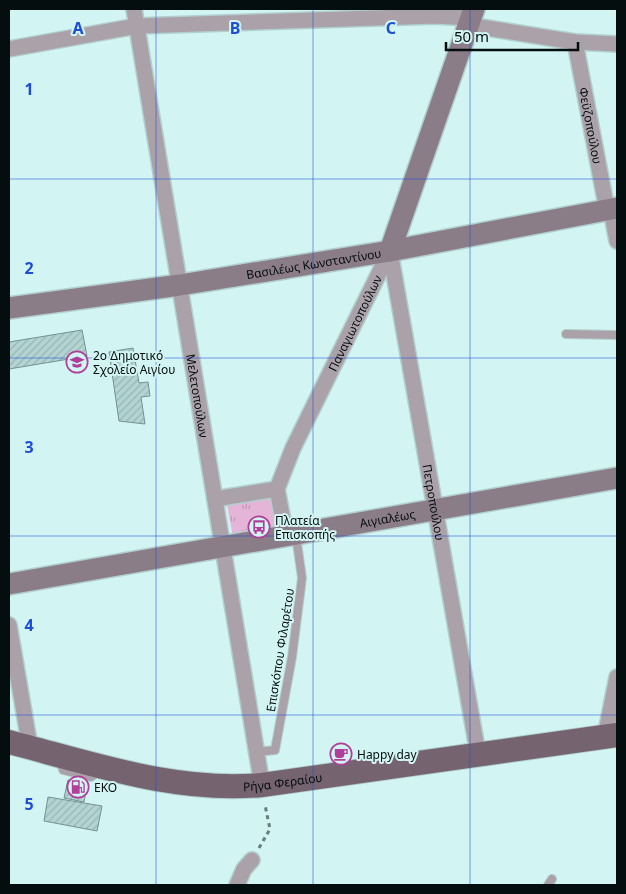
<svg xmlns="http://www.w3.org/2000/svg" width="626" height="894" font-family="'Noto Sans',sans-serif">
  <style>
    .grass { fill: url(#grass-tufts) }
    .building { fill: url(#building-hatch); stroke: #739291 }
    .lines { fill: none; stroke-linecap: round; stroke-linejoin: round }
    .lane-casing { stroke: #b1cfce; stroke-width: 10 }
    .street-casing { stroke: #b1cfce; stroke-width: 18 }
    .secondary-casing { stroke: #b1cfce; stroke-width: 24 }
    .primary-casing { stroke: #b1cfce; stroke-width: 26 }
    .path { stroke: #677d7c; stroke-width: 3; stroke-dasharray: 4 4; stroke-linecap: butt }
    .lane { stroke: #aba1a8; stroke-width: 8 }
    .street { stroke: #aba1a8; stroke-width: 15 }
    .secondary { stroke: #8b7d87; stroke-width: 21 }
    .primary { stroke: #75636f; stroke-width: 24 }
    .grid { fill: none; stroke: #1d4ed8; stroke-width: 1; stroke-opacity: 0.55 }
    .labels { text-anchor: middle; dominant-baseline: central; stroke-width: 4; stroke-linejoin: round; paint-order: stroke }
    .street-label { font-size: 12px; fill: #040e0e; stroke: #d2f4f3 }
    .poi-label { font-size: 12px; fill: #040e0e; stroke: #d2f4f3; text-anchor: start }
    .grid-label { font-size: 16px; text-anchor: middle; font-weight: bold; fill: #1d4ed8; stroke: #d2f4f3; stroke-width: 4; stroke-linejoin: round; paint-order: stroke }
  </style>
  <defs>
    <pattern id="grass-tufts" width="24" height="20" patternUnits="userSpaceOnUse" patternTransform="scale(1.25)"><rect width="24" height="20" fill="#e4b5d6"/><path d="M3 7l-1-3M5 7V3M7 7l1-3M15 17l-1-3M17 17v-4M19 17l1-3" fill="none" stroke="#c29ab6"/></pattern>
    <pattern id="building-hatch" width="6" height="6" patternUnits="userSpaceOnUse" patternTransform="scale(1.25)"><rect width="6" height="6" fill="#b3d4d3"/><path d="M-1 1l2-2M0 6l6-6M5 7l2-2" fill="none" stroke="#98b5b4"/></pattern>
  </defs>
  <rect width="100%" height="100%" fill="#d2f4f3"/>
  <path class="grass" d="M272,495L278,529L233,538L227,504Z"/>
  <g class="building">
    <path d="M82,330L87,356L9,369V342Z"/>
    <path d="M133,348L139,383L148,382L150,396L141,397L145,424L119,421L109,352Z"/>
    <path d="M68,780L87,784L84,802L64,798Z"/>
    <path d="M48,797L102,806L97,831L44,821Z"/>
  </g>
  <g class="lines">
    <g class="lane-casing">
      <g id="lane">
        <path d="M566,334L617,335"/>
        <path d="M256,752L275,750L292,657L302,578L296,536"/>
        <path d="M60,759L63,770L91,777L98,772"/>
        <path d="M548,885L552,879"/>
      </g>
    </g>
    <g class="street-casing">
      <g id="street">
        <path id="s1" d="M134,9L262,785"/>
        <path d="M468,25L575,42L617,44"/>
        <path id="s2" d="M575,42L607,210"/>
        <path d="M9,49L137,26L435,16L471,18"/>
        <path d="M611,210L617,241"/>
        <path id="s3" d="M390,251L478,754"/>
        <path d="M277,489L286,536"/>
        <path id="s4" d="M215,499L277,489L293,448L390,251"/>
        <path d="M9,625L30,747"/>
        <path d="M605,737L617,677"/>
        <path d="M237,885L244,869L252,860"/>
      </g>
    </g>
    <g class="secondary-casing">
      <g id="secondary">
        <path d="M390,251L474,9"/>
        <path id="s5" d="M9,308L180,285L390,251L617,208"/>
        <path id="s6" d="M9,584L617,478"/>
      </g>
    </g>
    <g class="primary-casing">
      <g id="primary">
        <path id="s7" d="M9,742C91,763 175,793 262,785L617,735"/>
      </g>
    </g>
    <path class="path" d="M259,848L270,829L265,805"/>
    <use href="#lane" class="lane"/>
    <use href="#street" class="street"/>
    <use href="#secondary" class="secondary"/>
    <use href="#primary" class="primary"/>
  </g>
  <path class="grid" d="M156,9V885M313,9V885M470,9V885M9,179H617M9,358H617M9,536H617M9,715H617"/>
  <defs>
    <g id="school-ring" transform="scale(1.125)"><circle r="9.5" fill="#d2f4f3" stroke="#b13f9a" stroke-width="1.5"/><path d="M0-5L7-2L0 1L-7-2ZM-4 1L0 2.5L4 1V4Q0 6-4 4Z" fill="#b13f9a"/></g>
    <g id="bus-ring" transform="scale(1.125)"><circle r="9.5" fill="#d2f4f3" stroke="#b13f9a" stroke-width="1.5"/><path d="M-5-6H5V4H4V6H2V4H-2V6H-4V4H-5ZM-3.5-4V0h7V-4ZM-3.5 1.2v1.5H-2V1.2ZM2 1.2v1.5H3.5V1.2Z" fill="#b13f9a"/></g>
    <g id="cafe-ring" transform="scale(1.125)"><circle r="9.5" fill="#d2f4f3" stroke="#b13f9a" stroke-width="1.5"/><path d="M-5.5-4.5H6V0H3Q3 3.5 0 3.5H-2.5Q-5.5 3.5-5.5 0ZM3-3.2v2h1.7v-2ZM-6 4.5H4V6H-6Z" fill="#b13f9a"/></g>
    <g id="fuel-ring" transform="scale(1.125)"><circle r="9.5" fill="#d2f4f3" stroke="#b13f9a" stroke-width="1.5"/><path d="M-5.5-6h7V0h2V4h1.3V-2.5L3-4.5l.8-.8L6-3V5H2.5V1h-1V6h-7ZM-4.2-4.7v3.2H.2V-4.7Z" fill="#b13f9a"/></g>
  </defs>
  <g fill-rule="evenodd">
    <use href="#school-ring" x="77" y="362"/>
    <use href="#bus-ring" x="259" y="527"/>
    <use href="#cafe-ring" x="341" y="754"/>
    <use href="#fuel-ring" x="78" y="787"/>
  </g>
  <g class="labels">
    <g class="street-label">
      <text stroke="none"><textPath href="#s2" startOffset="85">Φεϋζοπούλου</textPath></text>
      <text stroke="none"><textPath href="#s5" startOffset="308">Βασιλέως Κωνσταντίνου</textPath></text>
      <text stroke="none"><textPath href="#s4" startOffset="246">Παναγιωτοπούλων</textPath></text>
      <text stroke="none"><textPath href="#s1" startOffset="392">Μελετοπούλων</textPath></text>
      <text stroke="none"><textPath href="#s3" startOffset="255">Πετροπούλου</textPath></text>
      <text stroke="none"><textPath href="#s6" startOffset="384">Αιγιαλέως</textPath></text>
      <text transform="translate(280 650) rotate(-81)">Επισκόπου Φιλαρέτου</text>
      <text stroke="none"><textPath href="#s7" startOffset="279">Ρήγα Φεραίου</textPath></text>
    </g>
    <g class="poi-label">
      <text x="93" y="355">2ο Δημοτικό<tspan x="93" dy="14">Σχολείο Αιγίου</tspan></text>
      <text x="275" y="520">Πλατεία<tspan x="275" dy="14">Επισκοπής</tspan></text>
      <text x="357" y="754">Happy day</text>
      <text x="94" y="787">EKO</text>
    </g>
  </g>
  <g class="grid-label">
    <text x="78" y="34">A</text>
    <text x="235" y="34">B</text>
    <text x="391" y="34">C</text>
    <text x="29" y="95">1</text>
    <text x="29" y="274">2</text>
    <text x="29" y="453">3</text>
    <text x="29" y="631">4</text>
    <text x="29" y="810">5</text>
  </g>
  <rect width="626" height="894" fill="none" stroke="#040e0e" stroke-width="20"/>
  <path d="M446 42v8h132v-8" fill="none" stroke="#040e0e" stroke-width="2.5"/>
  <text x="454" y="42" font-size="15" fill="#040e0e" stroke="#d2f4f3" stroke-width="4" paint-order="stroke">50 m</text>
</svg>
